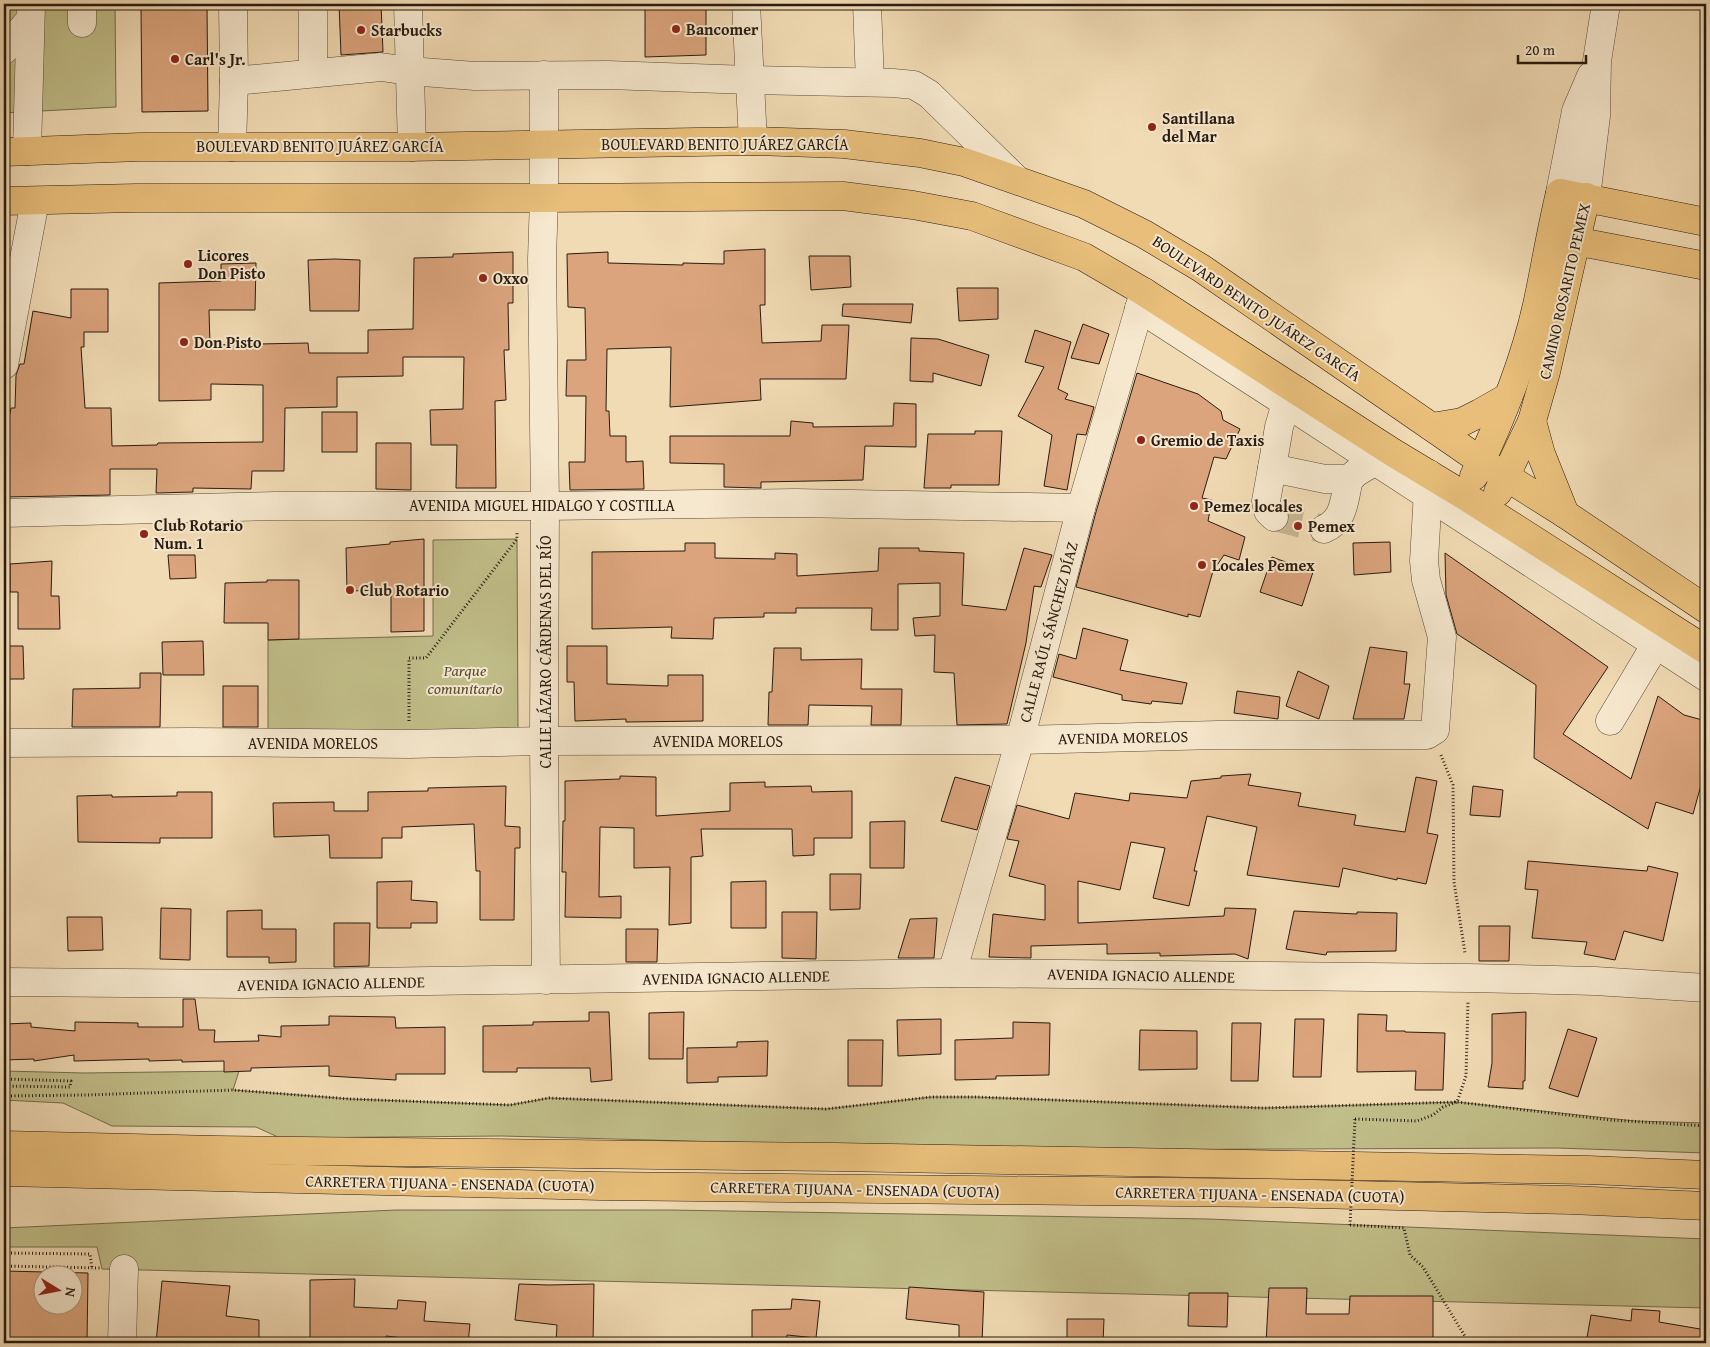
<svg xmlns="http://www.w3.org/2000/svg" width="1710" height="1347" font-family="'Gentium Book Plus',serif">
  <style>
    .green { fill: #c1be89; stroke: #756c4c }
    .building { fill: #dba47d; stroke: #291b10; fill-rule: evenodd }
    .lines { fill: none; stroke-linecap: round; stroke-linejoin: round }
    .minor-tunnel { stroke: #c9b593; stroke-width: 28; stroke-dasharray: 28 14; stroke-linecap: butt }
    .minor-casing { stroke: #5b4b39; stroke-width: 29 }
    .major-casing { stroke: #291b10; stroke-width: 29 }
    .highway-casing { stroke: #291b10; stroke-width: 29 }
    .path { stroke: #291b10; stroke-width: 3; stroke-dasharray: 1 2.5; stroke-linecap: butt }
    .minor { stroke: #f6e8ce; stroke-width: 28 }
    .major { stroke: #e8be7a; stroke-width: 28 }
    .highway { stroke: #e8be7a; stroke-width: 28 }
    .path-bridge { stroke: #291b10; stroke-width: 3; stroke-dasharray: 1 2.5; stroke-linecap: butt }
    .poi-dot { fill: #8f2418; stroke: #f6e8ce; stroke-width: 2 }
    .labels { text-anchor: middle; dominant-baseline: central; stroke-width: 4; stroke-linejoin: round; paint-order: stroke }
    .poi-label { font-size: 16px; font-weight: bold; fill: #291b10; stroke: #f6e8ce; text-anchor: start }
    .street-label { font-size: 16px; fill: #291b10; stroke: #f6e8ce }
    .park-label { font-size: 16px; font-style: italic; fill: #574c34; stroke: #f6e8ce }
  </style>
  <rect width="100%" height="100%" fill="#f1dbb4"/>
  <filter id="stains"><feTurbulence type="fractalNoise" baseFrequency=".004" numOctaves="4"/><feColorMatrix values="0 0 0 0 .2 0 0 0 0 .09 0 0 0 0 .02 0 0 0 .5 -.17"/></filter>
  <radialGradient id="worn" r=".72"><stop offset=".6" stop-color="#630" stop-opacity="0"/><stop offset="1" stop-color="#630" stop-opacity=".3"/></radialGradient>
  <g class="green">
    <path d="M4,4H115L116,107L4,113Z"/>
    <path d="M517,539L518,732H268V640L433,636V540Z"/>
    <path d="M4,1071L84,1073L239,1071L233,1090L351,1099L510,1105L549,1098L826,1109L931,1097H976L1264,1108L1457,1102L1635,1121L1706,1123V1153L1557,1148L1024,1150L502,1136L280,1138L256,1127L112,1126L63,1103L4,1100Z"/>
    <path d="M396,1210H670L1208,1219L1706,1239V1308L102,1269L97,1247H4V1228Z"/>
  </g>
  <g class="building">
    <path d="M339,4H381L383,52L341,55Z"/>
    <path d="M645,4H706V55L645,57Z"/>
    <path d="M207,7L208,111L142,112L141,8Z"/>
    <path d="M765,249V305H760L762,343L821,341L822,325H849L846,379H760L761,400L670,407L671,347L607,349L606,411H609L610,436H626V462L643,461L644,489L570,490L569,462H585L586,396H566L567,360H586L585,308L568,307L567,254L608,252V263L683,265V263L724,264V251Z"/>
    <path d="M513,252V303H508L509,350H504L506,400L495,401L496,488H456L457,445H431L430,410L463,409L464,357H403V376L337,377V407L285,408L284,471H252L251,489L193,488V492L156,493L157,469H110V495L4,497V443L11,408H15L16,375L20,364H24L33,311L71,318V289H108V332H84V347H81L85,408H111L112,446L157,445L158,443L263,442V385L211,384V400L159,401V283L221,281V264L256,263L255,310H209L210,345L308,343L309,353H368V330L413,329L414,258L453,257V254Z"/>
    <path d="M809,256H850L851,287L811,290Z"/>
    <path d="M335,259L360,260L359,311H310L308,260Z"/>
    <path d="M957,288H998V319L959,321Z"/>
    <path d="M843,304H913L911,323L842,316Z"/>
    <path d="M1083,324L1109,334L1099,364L1071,358Z"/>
    <path d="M1035,330L1071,342L1058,389L1068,394L1065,399L1094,407L1086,435L1077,434L1067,490L1044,486L1052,435L1018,416L1044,367L1025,362Z"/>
    <path d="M911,338L938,339L989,355L981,386L933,373V382L910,381Z"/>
    <path d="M1137,373L1198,394L1221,411L1223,420L1240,429L1226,459L1214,457L1202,498L1212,500L1208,521L1245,537L1239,560L1224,555L1213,571L1200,617L1188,614V617L1076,587L1096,512Z"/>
    <path d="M894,403L916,404V447L865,446L863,480L761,482V488L724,487V464L670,463V436H790L791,421L813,423V427L893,426Z"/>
    <rect x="322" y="412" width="35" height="40"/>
    <path d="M975,431H1002L999,485H951V488H924L928,434H975Z"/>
    <path d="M376,443H411V490L376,489Z"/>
    <path d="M424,539V631L391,632V590L347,591L346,548L390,544V542Z"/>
    <path d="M1390,542L1391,572L1354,575L1353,543Z"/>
    <path d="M685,543H715V558L775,559V553L797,554V576L878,571L879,548H919V551L964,553L962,605L1006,610L1024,548L1052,555L1041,587L1034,586L1026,643L1007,724L957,725L954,673L934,672L935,635L915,636L913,618L940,616V583L898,584V630H871L872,608H796V613H764V617L714,618L713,639L671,638L672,627L592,629V552L685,551Z"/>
    <path d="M1445,553L1608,667L1563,734L1631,779L1658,696L1684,715L1706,721V767L1693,814L1656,802L1648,829L1534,758L1536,685L1457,634L1446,595Z"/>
    <path d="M168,555H195L196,578L170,579Z"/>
    <path d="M1272,557L1313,572L1302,606L1260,592Z"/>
    <path d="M52,561L51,596H59L60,629H18V592H10V564Z"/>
    <path d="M267,580H299V639L268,640V623H224L225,583L267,582Z"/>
    <path d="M1083,628L1128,640L1120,670L1187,683L1182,704L1152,701L1151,704L1122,700V695L1053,677L1059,654L1076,659Z"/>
    <path d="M203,641L204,675H163L162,642Z"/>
    <path d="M4,646H23L24,679H4Z"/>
    <path d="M567,646H607V684L668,686V675H703V721L626,722V719L575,721L574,682H567Z"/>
    <path d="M1370,647L1407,652L1404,684H1410L1404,719H1353Z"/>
    <path d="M774,648H801V660L862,659L861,689H902L901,725H871L872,706L809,705L808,725H768L769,692H772Z"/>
    <path d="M1298,671L1329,686L1319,719L1286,706Z"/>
    <path d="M140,673H161L160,727H72L73,689L140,688Z"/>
    <rect x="223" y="686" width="35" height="41"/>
    <path d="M1237,691L1280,697L1278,719L1234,713Z"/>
    <path d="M1251,774L1248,785L1301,793L1298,806L1356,815L1354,825L1405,832L1416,777L1437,781L1427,833L1438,835L1426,884L1397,878V880L1343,868L1339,887L1247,875L1257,827L1207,816L1194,871H1197L1189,906L1153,898L1165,848L1131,842L1120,890L1078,881V923L1224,916L1225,908L1256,909L1248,959L1235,954L1160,956V953L1107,954V944L1031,946V958L989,957L993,914L1045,920V885L1009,876L1019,841L1007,839L1017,805L1069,819L1075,793L1129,801L1130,793L1187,798L1191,781L1221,778V776Z"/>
    <path d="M620,776L656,777V816L730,811V783L765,782V787L811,786L812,792L852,791V838H814V855L793,856L792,829H701L703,856L691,857V923L669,925L670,867L634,868V828L600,827L599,897L621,896V918L565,917L566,872H562L563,821H565V781L620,779Z"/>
    <path d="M955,777L990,786L977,830L941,821Z"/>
    <path d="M506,786L505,826L520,827V848H515L514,920H480V871H476L474,824L402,827V838H382V858H330L329,835L274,837L273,803L334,802V811H368V792L428,791V788Z"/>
    <path d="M1473,786L1503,790L1500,817L1470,815Z"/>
    <path d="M177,792H212V838H160V843L78,842L77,796L112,795V797L177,796Z"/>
    <path d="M905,821L904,868H870V822Z"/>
    <path d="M1528,861L1647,871L1648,866L1678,873L1663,941L1624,931L1615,960L1584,954L1587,942L1532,938L1538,890L1525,889Z"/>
    <path d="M830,874H861L860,909L830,910Z"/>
    <path d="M412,881L411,900L437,902V923H411V928H377V882Z"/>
    <path d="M766,881V928H731V882Z"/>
    <path d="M161,908L191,909L190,960L160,959Z"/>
    <path d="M262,910V929H296V962L269,963V957H227V911Z"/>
    <path d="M1294,911L1357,914V912L1397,913L1396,951L1327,952L1326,955L1286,949Z"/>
    <path d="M782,912H817L816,959L782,958Z"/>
    <path d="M67,917H102L103,950L68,951Z"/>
    <path d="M937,918L934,958H898L910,919Z"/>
    <path d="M334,923H370L369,966L334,967Z"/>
    <path d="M1479,926H1510L1509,961H1479Z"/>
    <path d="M626,929H658L657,962H626Z"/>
    <path d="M183,999H195L199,1030H215L214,1042L259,1041L258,1035L281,1037V1026L329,1025V1016L395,1017L396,1028L445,1027V1074H396V1080L329,1076V1066L251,1068V1071L224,1072V1061L182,1062V1060L149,1061V1059L74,1061V1055L34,1061V1059L4,1060V1024L31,1023V1027L75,1031V1022L138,1023V1027H183Z"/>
    <path d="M589,1012H609L612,1080L591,1082L590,1068H517V1072H483V1026L533,1025V1022L589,1021Z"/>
    <path d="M684,1012L683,1059H649V1013Z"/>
    <path d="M1526,1012L1525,1081H1523V1089L1488,1087L1492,1063V1014Z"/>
    <path d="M1358,1014L1387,1015L1386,1031H1405V1032L1445,1033L1443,1090H1415L1416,1071L1357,1072Z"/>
    <path d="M941,1019V1054L898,1056L897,1020Z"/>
    <path d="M1295,1019H1324L1321,1077H1293Z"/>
    <path d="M1013,1022L1050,1023L1049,1075L996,1076V1079L955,1080V1040L1013,1038Z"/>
    <path d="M1232,1023H1261L1258,1081H1231Z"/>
    <path d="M1568,1029L1597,1038L1578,1097L1549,1088Z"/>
    <path d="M1140,1030L1197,1031V1069L1139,1070Z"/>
    <path d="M848,1040H883L882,1086H848Z"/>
    <path d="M768,1041L767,1076L718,1077V1082L687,1083V1048L737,1047V1042Z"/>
    <path d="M4,1271L88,1273L87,1343H4ZM42,1274H72V1304H42Z"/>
    <path d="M355,1279L354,1307L397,1309L398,1300L426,1302L424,1321L470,1324L468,1343H440V1342L386,1336L385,1343H310V1280Z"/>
    <path d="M162,1281L230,1286L226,1316L259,1320V1343H156Z"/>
    <path d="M519,1284L549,1285L594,1284L593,1343H556L557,1325L515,1320Z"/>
    <path d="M909,1287L984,1292L982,1343H959V1325L906,1319Z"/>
    <path d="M1269,1288H1307L1306,1314H1349L1350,1296H1433V1343H1266Z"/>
    <path d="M1189,1293H1228L1227,1327L1188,1326Z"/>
    <path d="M792,1299L820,1301L816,1338L787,1335L786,1343H752V1310L791,1309Z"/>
    <path d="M1632,1309L1660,1311L1659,1322L1706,1330V1343H1649L1624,1339L1623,1343H1586L1591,1315L1631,1321Z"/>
    <path d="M1067,1319H1104L1103,1343H1067Z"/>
  </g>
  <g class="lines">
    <path class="minor-tunnel" d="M1274,517L1324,529"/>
    <g class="minor-casing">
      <g id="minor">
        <path d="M311,4L313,12V73"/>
        <path d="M408,4L412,147"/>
        <path d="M746,4L753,141"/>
        <path d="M867,4L870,82"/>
        <path d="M82,23V4"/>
        <path d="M4,50L30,20"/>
        <path d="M544,75V198L542,259L545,506L544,741L546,980"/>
        <path d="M234,81L381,67L409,71L475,76L608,75L750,80L893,83L914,85L929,94L1017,180"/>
        <path d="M232,147L234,81L233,4"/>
        <path d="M27,151L31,4"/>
        <path d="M1560,193L1576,111L1591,76"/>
        <path d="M1586,197L1596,116L1597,61L1606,4"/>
        <path d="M1139,308L1286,403L1706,677"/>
        <path d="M4,365L35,201"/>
        <path d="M1296,390L1286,403L1279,427L1272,468L1325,479H1349L1357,472L1389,453"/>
        <path d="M1272,468L1266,501L1268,511L1274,517"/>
        <path d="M4,513L276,506H545L795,503L1081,508"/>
        <path d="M1324,529C1345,520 1344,499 1349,479"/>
        <path d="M1610,721L1665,629"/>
        <path d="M4,743L193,742L409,744L544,741L1020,740L1218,735H1427L1435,730L1442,637L1426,580L1424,561L1429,474"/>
        <path d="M952,973L1020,740L1081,508L1144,292"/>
        <path d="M4,982L243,984L952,973L1468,978L1595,981L1706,988"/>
        <path d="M122,1343L124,1269"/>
      </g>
    </g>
    <g class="major-casing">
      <g id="major">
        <path d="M4,152L140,147H407L753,141L844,144L920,153L964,162L1084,204L1144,234L1201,268L1481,461L1565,514L1706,609"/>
        <path d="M4,201L136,198H544L843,196L913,205L972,216L1084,257L1144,292L1392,452L1465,496L1706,650"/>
        <path d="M1559,238L1706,266"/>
        <path d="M1532,421L1541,454L1565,514"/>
        <path d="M1432,427L1462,422L1480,413L1508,397"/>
        <path d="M1474,476C1500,422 1524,363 1537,305C1545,268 1551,230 1560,193L1706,222"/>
        <path d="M1498,492L1532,421L1546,372L1586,197"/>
      </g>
    </g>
    <g class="highway-casing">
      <g id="highway">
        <path d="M4,1145L217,1150L835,1157L1589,1170L1706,1175"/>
        <path d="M4,1172L600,1186L1268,1193L1570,1200L1706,1206"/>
      </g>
    </g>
    <g class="path">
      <path d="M409,721V658H426L517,539V531"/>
      <path d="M1441,755L1453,785L1454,882L1465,953"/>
      <path d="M4,1079L71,1081L70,1087L4,1086"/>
      <path d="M4,1096L86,1095L233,1090L351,1099L510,1105L549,1098L826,1109L931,1097H976L1264,1108L1457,1102L1611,1120L1706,1126"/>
      <path d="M1355,1119L1417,1121L1433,1115L1443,1107L1457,1102L1466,1076L1468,1001"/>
      <path d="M1350,1225L1404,1228L1410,1255L1423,1267L1469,1343"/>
      <path d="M4,1253L90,1254L92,1268"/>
      <path d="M4,1266L100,1268"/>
    </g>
    <use href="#minor" class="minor"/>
    <use href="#major" class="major"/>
    <use href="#highway" class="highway"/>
    <path class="path-bridge" d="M1350,1225L1355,1119"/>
  </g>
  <g class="poi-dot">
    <circle cx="676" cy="29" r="5"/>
    <circle cx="361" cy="30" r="5"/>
    <circle cx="175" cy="59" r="5"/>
    <circle cx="1152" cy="127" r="5"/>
    <circle cx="188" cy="264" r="5"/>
    <circle cx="483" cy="278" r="5"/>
    <circle cx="184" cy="342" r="5"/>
    <circle cx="1141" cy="440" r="5"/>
    <circle cx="1194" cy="506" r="5"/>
    <circle cx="1298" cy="526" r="5"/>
    <circle cx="144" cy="534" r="5"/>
    <circle cx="1202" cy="565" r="5"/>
    <circle cx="350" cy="590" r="5"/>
  </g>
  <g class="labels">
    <g class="poi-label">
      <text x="686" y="29">Bancomer</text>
      <text x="371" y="30">Starbucks</text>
      <text x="185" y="59">Carl's Jr.</text>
      <text x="1162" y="118">Santillana<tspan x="1162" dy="18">del Mar</tspan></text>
      <text x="198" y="255">Licores<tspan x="198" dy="18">Don Pisto</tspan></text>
      <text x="493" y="278">Oxxo</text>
      <text x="194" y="342">Don Pisto</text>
      <text x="1151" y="440">Gremio de Taxis</text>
      <text x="1204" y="506">Pemez locales</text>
      <text x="154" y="525">Club Rotario<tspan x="154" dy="18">Num. 1</tspan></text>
      <text x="1308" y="526">Pemex</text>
      <text x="1212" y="565">Locales Pemex</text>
      <text x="360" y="590">Club Rotario</text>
    </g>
    <g class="street-label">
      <text x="725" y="144">BOULEVARD BENITO JUÁREZ GARCÍA</text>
      <text x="320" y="146">BOULEVARD BENITO JUÁREZ GARCÍA</text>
      <text transform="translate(1564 291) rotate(-77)">CAMINO ROSARITO PEMEX</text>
      <text transform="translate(1257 308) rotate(34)">BOULEVARD BENITO JUÁREZ GARCÍA</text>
      <text x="542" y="505">AVENIDA MIGUEL HIDALGO Y COSTILLA</text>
      <text transform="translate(1048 632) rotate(-75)">CALLE RAÚL SÁNCHEZ DÍAZ</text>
      <text transform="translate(545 652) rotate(-90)">CALLE LÁZARO CÁRDENAS DEL RÍO</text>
      <text transform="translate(1123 737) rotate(-1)">AVENIDA MORELOS</text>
      <text x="718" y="741">AVENIDA MORELOS</text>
      <text x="313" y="743">AVENIDA MORELOS</text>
      <text transform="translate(1141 975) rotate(1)">AVENIDA IGNACIO ALLENDE</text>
      <text transform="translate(736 977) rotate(-1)">AVENIDA IGNACIO ALLENDE</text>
      <text transform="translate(331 983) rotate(-1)">AVENIDA IGNACIO ALLENDE</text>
      <text transform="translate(450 1183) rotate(1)">CARRETERA TIJUANA - ENSENADA (CUOTA)</text>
      <text transform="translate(855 1189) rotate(1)">CARRETERA TIJUANA - ENSENADA (CUOTA)</text>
      <text transform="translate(1260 1194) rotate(1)">CARRETERA TIJUANA - ENSENADA (CUOTA)</text>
    </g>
    <g class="park-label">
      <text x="465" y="670">Parque<tspan x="465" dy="18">comunitario</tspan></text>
    </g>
  </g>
  <rect width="1710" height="1347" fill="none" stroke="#f1dbb4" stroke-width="20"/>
  <rect x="5" y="5" width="1700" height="1337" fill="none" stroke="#291b10" stroke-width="2.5"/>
  <rect x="10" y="10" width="1690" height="1327" fill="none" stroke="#291b10"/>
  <g transform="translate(58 1290) rotate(100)"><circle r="24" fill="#f6e8ce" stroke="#a49682"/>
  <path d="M0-4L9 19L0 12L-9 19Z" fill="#8f2418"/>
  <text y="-8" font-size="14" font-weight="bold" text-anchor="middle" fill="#291b10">N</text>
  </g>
  <path d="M1518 55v8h68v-8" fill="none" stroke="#291b10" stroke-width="2.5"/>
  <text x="1525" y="55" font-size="15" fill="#291b10" stroke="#f6e8ce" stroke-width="4" paint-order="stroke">20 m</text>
  <rect width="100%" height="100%" filter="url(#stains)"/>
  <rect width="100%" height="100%" fill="url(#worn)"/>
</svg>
